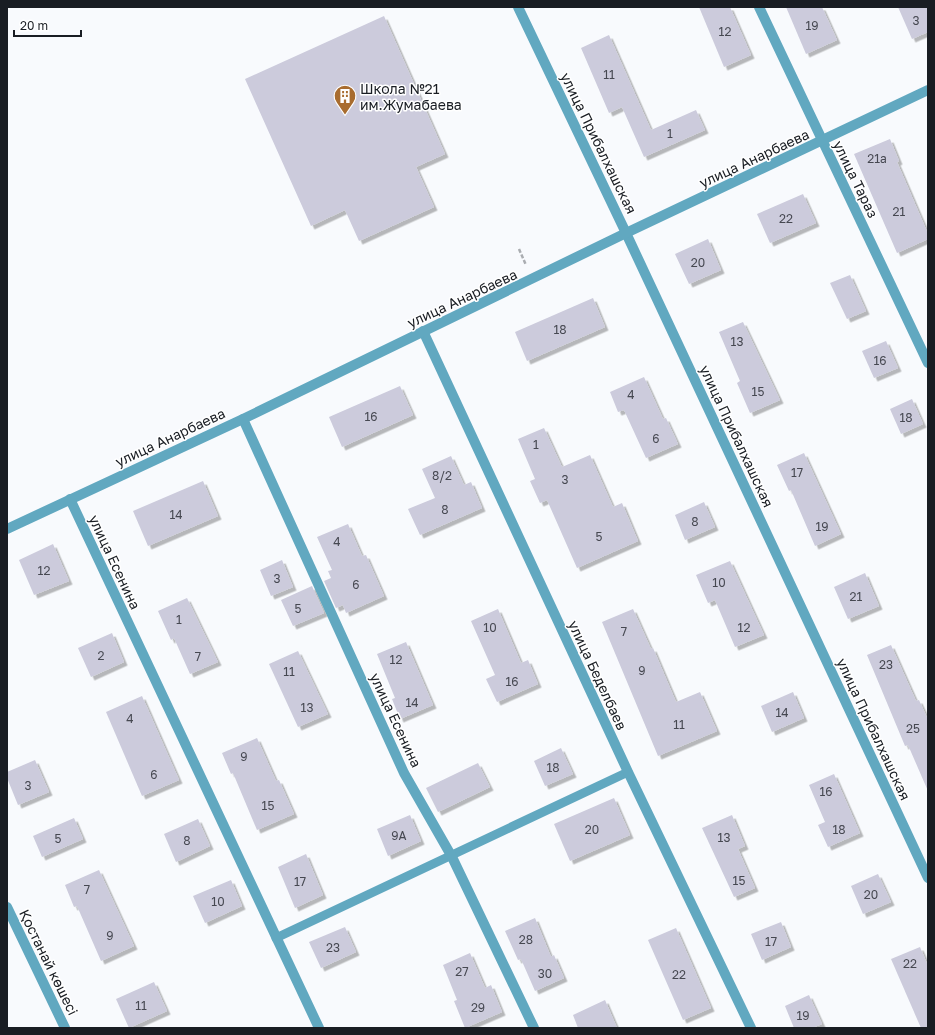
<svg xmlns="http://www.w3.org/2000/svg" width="935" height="1035" font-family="'Golos Text',sans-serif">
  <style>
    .building { fill: #cccbdc; filter: url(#shadow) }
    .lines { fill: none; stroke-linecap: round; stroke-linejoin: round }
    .path { stroke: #aaadb1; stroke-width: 2.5; stroke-dasharray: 4 2; stroke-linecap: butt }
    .service { stroke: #61a8c0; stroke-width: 9 }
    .minor { stroke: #61a8c0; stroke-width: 10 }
    .labels { text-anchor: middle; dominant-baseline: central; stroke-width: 3; stroke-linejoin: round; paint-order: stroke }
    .number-label { font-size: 12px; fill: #464851 }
    .poi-label { font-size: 14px; fill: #191d23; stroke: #fff; text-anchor: start }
    .street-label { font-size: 14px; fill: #191d23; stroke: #fff }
  </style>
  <defs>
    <filter id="shadow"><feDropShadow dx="3.5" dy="3.5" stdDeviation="0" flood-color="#0004"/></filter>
  </defs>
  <rect width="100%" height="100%" fill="#f8fafd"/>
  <g class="building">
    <path d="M699,7H730L751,55L724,67Z"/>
    <path d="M786,7H822L837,40L806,54Z"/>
    <path d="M898,7H928V32L912,39Z"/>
    <path d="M384,16L445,154L416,167L434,207L359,241L345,210L311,226L245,79Z"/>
    <path d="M609,35L651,130L696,110L705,130L644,157L622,107L609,113L581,48Z"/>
    <path d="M890,139L899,161L897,162L928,234V239L897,253L854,154Z"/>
    <path d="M803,194L816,223L770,243L757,214Z"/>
    <path d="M708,239L721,270L689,284L675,254Z"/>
    <path d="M850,275L866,311L847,319L830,283Z"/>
    <path d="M593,298L605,327L527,361L515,332Z"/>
    <path d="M743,322L780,400L750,413L737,383L740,381L719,332Z"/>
    <path d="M886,341L898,368L874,378L862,351Z"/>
    <path d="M644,377L663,419L666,418L678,444L646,458L624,410L618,412L610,392Z"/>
    <path d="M400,386L413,415L342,447L329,417Z"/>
    <path d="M912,399L923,424L901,434L890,409Z"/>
    <path d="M544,428L562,467L590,455L613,507L622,503L638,541L577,568L547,500L540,503L530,481L535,479L518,439Z"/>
    <path d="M804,453L841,534L815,546L791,490L789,491L777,465Z"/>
    <path d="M451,456L464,485L471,482L482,508L420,535L408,509L435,498L422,469Z"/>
    <path d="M203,481L218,516L148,546L133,511Z"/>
    <path d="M704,502L715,527L685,540L675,515Z"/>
    <path d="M348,524L362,556L366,555L384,596L346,613L343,605L336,608L324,581L331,578L328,571L332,570L317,537Z"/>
    <path d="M53,544L69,581L34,595L19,560Z"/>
    <path d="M282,560L293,587L271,596L260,570Z"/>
    <path d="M730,561L764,635L735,647L715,600L708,603L696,575Z"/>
    <path d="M865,573L879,606L848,619L834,587Z"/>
    <path d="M312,586L324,613L293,626L281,600Z"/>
    <path d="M187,598L218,662L190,674L174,638L171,640L158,611Z"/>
    <path d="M498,609L521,663L528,660L538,684L497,702L486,679L495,675L471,621Z"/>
    <path d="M633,609L651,649L653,648L676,702L700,692L717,731L658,756L602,622Z"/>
    <path d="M112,633L124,662L91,677L78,648Z"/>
    <path d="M406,642L433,705L400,719L392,699L395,698L377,654Z"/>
    <path d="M891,645L916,701L919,700L928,720V791L908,745L905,746L867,655Z"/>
    <path d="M298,651L328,714L298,727L269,664Z"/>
    <path d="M793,692L804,718L772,732L761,706Z"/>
    <path d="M142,696L179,780L142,796L106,712Z"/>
    <path d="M257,738L276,781L279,780L294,814L257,830L233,773L231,774L222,753Z"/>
    <path d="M561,748L573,774L545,786L534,761Z"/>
    <path d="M35,760L49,792L18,805L7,778V772Z"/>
    <path d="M478,763L490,787L438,812L426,788Z"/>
    <path d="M834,774L860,833L828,847L818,825L825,822L809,785Z"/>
    <path d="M614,798L630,835L570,861L554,824Z"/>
    <path d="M410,815L421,841L388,856L377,829Z"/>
    <path d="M732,815L745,846L738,849L755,888L734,897L702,828Z"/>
    <path d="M74,818L83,839L42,857L33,836Z"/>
    <path d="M198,819L210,846L176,862L164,834Z"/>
    <path d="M306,854L323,895L295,908L278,867Z"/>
    <path d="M99,870L134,946L101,961L77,906L74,907L65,885Z"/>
    <path d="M878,874L891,902L863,914L851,886Z"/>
    <path d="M231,880L242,906L205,923L193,896Z"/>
    <path d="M535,918L551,957L554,955L564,978L535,991L521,959L518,960L505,931Z"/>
    <path d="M781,922L791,947L762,960L751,934Z"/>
    <path d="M345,927L356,952L321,968L309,942Z"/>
    <path d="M676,928L711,1008L683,1020L648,940Z"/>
    <path d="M920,947L928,966V1028H921L891,959Z"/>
    <path d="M470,953L485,988L491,985L502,1012L465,1028L454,1001L457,1000L443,965Z"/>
    <path d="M154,982L167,1011L129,1028L116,999Z"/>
    <path d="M809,995L822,1024L812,1028H794L785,1006Z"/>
    <path d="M605,1000L617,1028H578L573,1015Z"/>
  </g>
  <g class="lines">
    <path class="path" d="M519,249L526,265"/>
    <path class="service" d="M276,938L628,772"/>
    <g class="minor">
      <path d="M518,7L626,233L928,878"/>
      <path d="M759,7L928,363"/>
      <path d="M423,331L628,772L751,1028"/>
      <path d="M243,419L404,773L452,857L534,1028"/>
      <path d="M70,499L319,1028"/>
      <path d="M7,529L243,419L626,233L928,90"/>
      <path d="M7,907L65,1028"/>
    </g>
  </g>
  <defs>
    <g id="building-pin" transform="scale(1.15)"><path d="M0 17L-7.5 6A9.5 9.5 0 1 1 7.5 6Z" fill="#a86c2f" stroke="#fff"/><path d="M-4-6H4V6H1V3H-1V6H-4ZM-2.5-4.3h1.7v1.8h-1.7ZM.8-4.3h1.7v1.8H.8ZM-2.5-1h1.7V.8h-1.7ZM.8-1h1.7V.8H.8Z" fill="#fff"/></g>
  </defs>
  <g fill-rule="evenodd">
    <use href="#building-pin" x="345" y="96"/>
  </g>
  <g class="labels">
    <g class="number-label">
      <text x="916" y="20">3</text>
      <text x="812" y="25">19</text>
      <text x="725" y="31">12</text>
      <text x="609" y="74">11</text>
      <text x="670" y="133">1</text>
      <text x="877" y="158">21а</text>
      <text x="899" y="211">21</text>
      <text x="786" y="218">22</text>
      <text x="698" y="262">20</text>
      <text x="560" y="329">18</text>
      <text x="737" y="341">13</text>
      <text x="880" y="360">16</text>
      <text x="758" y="391">15</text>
      <text x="631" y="394">4</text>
      <text x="371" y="416">16</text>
      <text x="906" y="417">18</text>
      <text x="656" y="438">6</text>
      <text x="536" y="444">1</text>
      <text x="797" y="472">17</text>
      <text x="442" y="475">8/2</text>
      <text x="565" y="479">3</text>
      <text x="445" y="509">8</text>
      <text x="176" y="514">14</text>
      <text x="695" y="521">8</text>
      <text x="822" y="526">19</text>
      <text x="599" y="536">5</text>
      <text x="337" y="541">4</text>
      <text x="44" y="570">12</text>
      <text x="277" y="578">3</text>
      <text x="719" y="582">10</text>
      <text x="356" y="584">6</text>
      <text x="856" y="596">21</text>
      <text x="298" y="608">5</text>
      <text x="179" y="619">1</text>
      <text x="490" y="627">10</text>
      <text x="744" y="627">12</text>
      <text x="624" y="631">7</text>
      <text x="101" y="655">2</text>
      <text x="198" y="656">7</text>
      <text x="396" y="659">12</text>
      <text x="886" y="664">23</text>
      <text x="642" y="670">9</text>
      <text x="289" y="671">11</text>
      <text x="512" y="681">16</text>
      <text x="412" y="702">14</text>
      <text x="307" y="707">13</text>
      <text x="782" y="712">14</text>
      <text x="130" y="718">4</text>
      <text x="679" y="724">11</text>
      <text x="913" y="728">25</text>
      <text x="244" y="756">9</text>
      <text x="553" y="767">18</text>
      <text x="154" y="774">6</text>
      <text x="28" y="785">3</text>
      <text x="826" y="791">16</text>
      <text x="268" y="805">15</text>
      <text x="592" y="829">20</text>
      <text x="839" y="829">18</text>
      <text x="399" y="835">9А</text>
      <text x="724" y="837">13</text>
      <text x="58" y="838">5</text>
      <text x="187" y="840">8</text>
      <text x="739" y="880">15</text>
      <text x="300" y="881">17</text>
      <text x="87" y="889">7</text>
      <text x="871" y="894">20</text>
      <text x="218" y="901">10</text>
      <text x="110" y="935">9</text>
      <text x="526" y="939">28</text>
      <text x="771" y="941">17</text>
      <text x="333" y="947">23</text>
      <text x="910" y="963">22</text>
      <text x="462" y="971">27</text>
      <text x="545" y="973">30</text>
      <text x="679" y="974">22</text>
      <text x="141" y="1005">11</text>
      <text x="478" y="1007">29</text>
      <text x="803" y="1015">19</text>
    </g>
    <g class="poi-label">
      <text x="360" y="88">Школа №21<tspan x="360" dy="16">им.Жумабаева</tspan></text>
    </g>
    <g class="street-label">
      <text transform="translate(599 143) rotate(64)">улица Прибалхашская</text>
      <text transform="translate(754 158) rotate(-25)">улица Анарбаева</text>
      <text transform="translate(856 179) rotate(64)">улица Тараз</text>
      <text transform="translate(462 298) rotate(-25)">улица Анарбаева</text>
      <text transform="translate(737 436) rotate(65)">улица Прибалхашская</text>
      <text transform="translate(170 437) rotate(-25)">улица Анарбаева</text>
      <text transform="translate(115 562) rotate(65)">улица Есенина</text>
      <text transform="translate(598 675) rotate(65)">улица Беделбаев</text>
      <text transform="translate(396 720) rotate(65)">улица Есенина</text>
      <text transform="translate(874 729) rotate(65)">улица Прибалхашская</text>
      <text transform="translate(49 962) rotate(64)">Қостанай көшесі</text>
    </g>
  </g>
  <rect width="935" height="1035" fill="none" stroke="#191d23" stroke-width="16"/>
  <path d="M14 30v6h67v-6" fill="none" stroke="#191d23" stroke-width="2"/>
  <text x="20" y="30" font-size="12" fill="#191d23" stroke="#ffffff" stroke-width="3" paint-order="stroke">20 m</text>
</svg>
